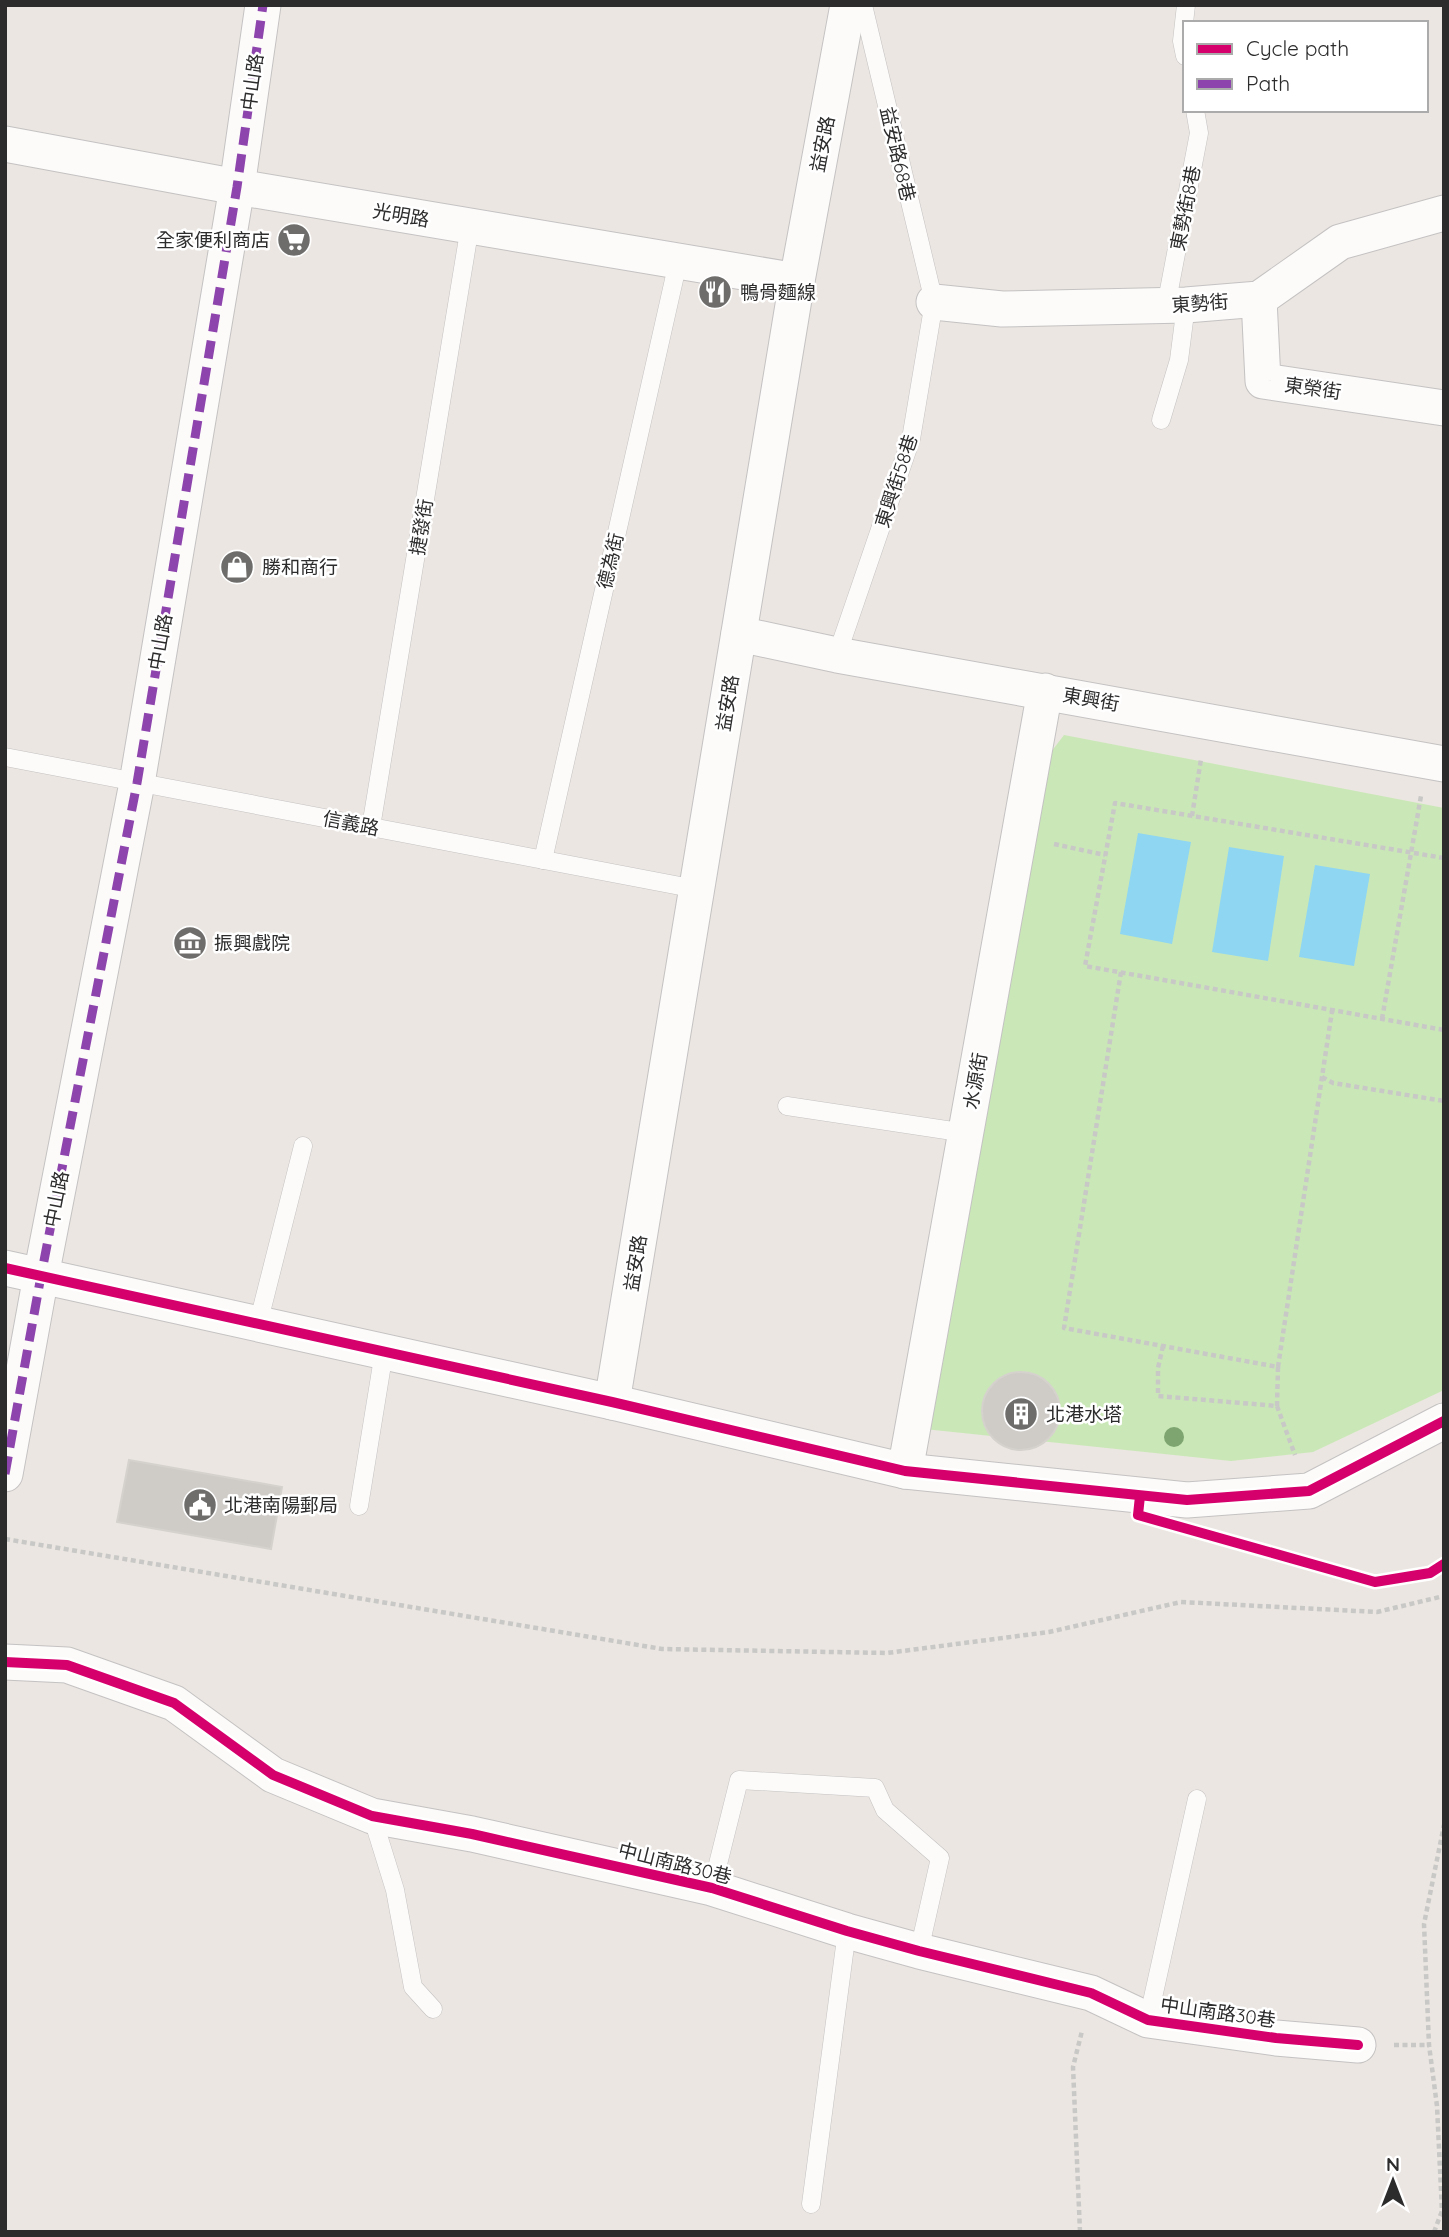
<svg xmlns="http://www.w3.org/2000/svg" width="1449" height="2237" font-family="Quicksand,'Noto Sans TC',sans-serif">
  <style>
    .green { fill: #cae8b7 }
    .water { fill: #8fd6f2 }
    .building { fill: #cfccc8; stroke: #d5d2cd; stroke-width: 2 }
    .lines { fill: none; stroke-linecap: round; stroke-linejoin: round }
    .lane-casing { stroke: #c4c2c2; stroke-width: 19 }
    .street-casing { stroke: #c4c2c2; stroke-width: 37 }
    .path { stroke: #c8c8c7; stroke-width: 4.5; stroke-dasharray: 5 3.5; stroke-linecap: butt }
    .lane { stroke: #fcfbfa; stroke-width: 18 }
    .street { stroke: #fcfbfa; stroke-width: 35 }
    .quiet { stroke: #8e44ad; stroke-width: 9; stroke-dasharray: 18 9; stroke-linecap: butt }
    .cycleway-casing { stroke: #fff; stroke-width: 15 }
    .cycleway { stroke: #d6006c; stroke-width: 10 }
    .tree { fill: #7ea570 }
    .labels { text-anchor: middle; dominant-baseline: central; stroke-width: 5; stroke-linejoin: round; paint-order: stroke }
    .street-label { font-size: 19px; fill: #2c2c2c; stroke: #fff }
    .poi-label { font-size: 19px; fill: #2c2c2c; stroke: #fff; text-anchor: start }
  </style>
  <rect width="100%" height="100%" fill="#ebe6e1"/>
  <path class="green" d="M1064,735L1444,808V1390L1313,1452L1231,1461L924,1429L1051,752Z"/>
  <g class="water">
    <path d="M1138,833L1191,842L1172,944L1120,934Z"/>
    <path d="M1229,847L1284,856L1268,961L1212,952Z"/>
    <path d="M1315,865L1370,874L1354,966L1299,957Z"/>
  </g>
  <g class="building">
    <circle cx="1021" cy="1411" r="39"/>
    <path d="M129,1460L282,1487L271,1549L117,1522Z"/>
  </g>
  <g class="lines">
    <g class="lane-casing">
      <g id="lane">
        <path d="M1185,56L1182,41L1186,5"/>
        <path d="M1166,306L1199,133L1195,110"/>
        <path d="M1161,420L1179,360L1186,305"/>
        <path d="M837,655L911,439L934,302L863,5"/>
        <path d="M5,757L696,889"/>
        <path d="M371,827L470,226"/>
        <path d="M543,860L678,262"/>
        <path d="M787,1106L966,1133"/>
        <path d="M258,1324L303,1146"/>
        <path d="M359,1506L384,1352"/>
        <path d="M372,1816L395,1890L413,1987L433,2009"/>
        <path d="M712,1888L739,1780L875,1788L885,1810L940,1858L919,1951"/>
        <path d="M1148,2020L1197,1799"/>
        <path d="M811,2204L847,1931"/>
      </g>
    </g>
    <g class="street-casing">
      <g id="street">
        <path d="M5,144L237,187L797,281"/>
        <path d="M1259,299L1263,381L1444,408"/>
        <path d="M934,302L1002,309L1186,305L1259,299L1340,242L1444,213"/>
        <path d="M739,634L837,655L1444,764"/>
        <path d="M5,1268L612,1402L905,1471L1187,1500L1309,1491L1444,1421"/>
        <path d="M612,1402L797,281L848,5"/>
        <path d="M905,1471L1045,691"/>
        <path d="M5,1474L41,1276L137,783L237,187L263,5"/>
        <path d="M5,1662L67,1665L174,1703L273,1775L372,1816L472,1834L712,1888L847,1931L919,1951L1091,1993L1148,2020L1276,2038L1358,2045"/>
      </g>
    </g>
    <g class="path">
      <path d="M1192,816L1201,759"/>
      <path d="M1054,844L1105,855"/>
      <path d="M1444,858L1115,803L1085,966L1444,1030"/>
      <path d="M1121,972L1064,1328L1278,1367L1332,1011"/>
      <path d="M1382,1019L1421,796"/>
      <path d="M1322,1077L1333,1083L1444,1101"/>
      <path d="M1163,1346L1158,1368V1396L1277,1406L1295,1455"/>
      <path d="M1277,1406L1278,1367"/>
      <path d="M5,1539L662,1649L887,1653L1049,1632L1181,1602L1377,1612L1444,1596"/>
      <path d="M1394,2045H1429"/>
      <path d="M1080,2232L1073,2067L1082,2031"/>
      <path d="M1434,2232L1442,2211L1437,2106L1429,2045L1424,1924L1444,1825"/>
    </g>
    <use href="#lane" class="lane"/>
    <use href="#street" class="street"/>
    <path class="quiet" d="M5,1474L41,1276L137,783L237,187L263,5"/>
    <g class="cycleway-casing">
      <g id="cycleway">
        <path d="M5,1268L612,1402L905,1471L1187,1500L1309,1491L1444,1421"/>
        <path d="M1140,1496L1138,1515L1375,1582L1430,1573L1444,1564"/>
        <path d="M5,1662L67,1665L174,1703L273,1775L372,1816L472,1834L712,1888L847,1931L919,1951L1091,1993L1148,2020L1276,2038L1358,2045"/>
      </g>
    </g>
    <use href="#cycleway" class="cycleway"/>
  </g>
  <circle class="tree" cx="1174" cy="1437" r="10"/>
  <defs>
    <g id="supermarket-disc" transform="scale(1.75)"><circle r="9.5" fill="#6f6d6b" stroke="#fff"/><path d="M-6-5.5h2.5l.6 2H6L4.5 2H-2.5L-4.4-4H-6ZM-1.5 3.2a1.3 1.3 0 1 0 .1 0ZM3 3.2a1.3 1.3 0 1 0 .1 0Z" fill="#fff"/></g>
    <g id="restaurant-disc" transform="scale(1.75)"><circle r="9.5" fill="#6f6d6b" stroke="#fff"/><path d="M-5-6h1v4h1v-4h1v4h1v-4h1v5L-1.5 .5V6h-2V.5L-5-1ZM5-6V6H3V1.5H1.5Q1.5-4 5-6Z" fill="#fff"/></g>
    <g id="shop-disc" transform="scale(1.75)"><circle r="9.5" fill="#6f6d6b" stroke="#fff"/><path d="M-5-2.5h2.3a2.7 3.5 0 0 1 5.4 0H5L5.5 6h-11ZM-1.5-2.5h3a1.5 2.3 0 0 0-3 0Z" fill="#fff"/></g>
    <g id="museum-disc" transform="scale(1.75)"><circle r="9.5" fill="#6f6d6b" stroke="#fff"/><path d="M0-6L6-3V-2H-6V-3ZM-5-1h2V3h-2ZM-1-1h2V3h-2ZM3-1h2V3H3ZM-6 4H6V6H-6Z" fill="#fff"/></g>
    <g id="building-disc" transform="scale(1.75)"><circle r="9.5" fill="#6f6d6b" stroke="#fff"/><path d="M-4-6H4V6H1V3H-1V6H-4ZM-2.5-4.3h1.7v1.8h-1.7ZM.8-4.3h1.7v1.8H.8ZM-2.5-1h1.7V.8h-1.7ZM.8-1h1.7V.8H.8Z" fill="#fff"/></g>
    <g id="civic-disc" transform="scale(1.75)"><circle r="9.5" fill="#6f6d6b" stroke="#fff"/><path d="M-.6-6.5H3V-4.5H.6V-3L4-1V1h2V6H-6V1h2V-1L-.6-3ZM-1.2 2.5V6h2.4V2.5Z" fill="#fff"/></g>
  </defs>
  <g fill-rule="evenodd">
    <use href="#supermarket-disc" x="294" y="240"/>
    <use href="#restaurant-disc" x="715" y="292"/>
    <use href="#shop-disc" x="237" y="567"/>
    <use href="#museum-disc" x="190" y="943"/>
    <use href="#building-disc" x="1021" y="1414"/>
    <use href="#civic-disc" x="200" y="1505"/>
  </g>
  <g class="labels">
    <g class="street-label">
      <text transform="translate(252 82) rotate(-82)">中山路</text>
      <text transform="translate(822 144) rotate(-79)">益安路</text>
      <text transform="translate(898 154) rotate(77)">益安路68巷</text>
      <text transform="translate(1185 208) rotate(-79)">東勢街8巷</text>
      <text transform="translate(401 215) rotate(10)">光明路</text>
      <text transform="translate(1200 303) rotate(-4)">東勢街</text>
      <text transform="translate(1313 388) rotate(8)">東榮街</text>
      <text transform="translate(896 481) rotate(-72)">東興街58巷</text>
      <text transform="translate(421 527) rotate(-81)">捷發街</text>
      <text transform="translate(610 561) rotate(-77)">德為街</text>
      <text transform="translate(160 642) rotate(-80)">中山路</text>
      <text transform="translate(1091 699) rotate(10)">東興街</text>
      <text transform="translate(727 703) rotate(-81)">益安路</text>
      <text transform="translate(351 823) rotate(11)">信義路</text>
      <text transform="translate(975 1081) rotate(-80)">水源街</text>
      <text transform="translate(56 1199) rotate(-79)">中山路</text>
      <text transform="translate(635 1263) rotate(-81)">益安路</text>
      <text transform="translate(675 1863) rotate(14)">中山南路30巷</text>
      <text transform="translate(1218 2012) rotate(8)">中山南路30巷</text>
    </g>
    <g class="poi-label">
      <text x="270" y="240" text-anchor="end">全家便利商店</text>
      <text x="740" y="292">鴨骨麵線</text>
      <text x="262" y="567">勝和商行</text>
      <text x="214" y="943">振興戲院</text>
      <text x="1046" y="1414">北港水塔</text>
      <text x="224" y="1505">北港南陽郵局</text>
    </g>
  </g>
  <rect width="1449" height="2237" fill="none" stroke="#2c2c2c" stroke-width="14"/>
  <rect x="1183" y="21" width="245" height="91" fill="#ffffff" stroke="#ababab" stroke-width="2"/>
  <rect x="1197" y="44" width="35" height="10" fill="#d6006c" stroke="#ababab" stroke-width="2"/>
  <text x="1246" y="56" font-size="21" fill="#2c2c2c">Cycle path</text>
  <rect x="1197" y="79" width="35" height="10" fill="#8e44ad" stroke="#ababab" stroke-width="2"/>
  <text x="1246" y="91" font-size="21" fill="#2c2c2c">Path</text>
  <g transform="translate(1393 2181)" stroke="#ffffff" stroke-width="5" paint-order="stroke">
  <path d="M0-5L12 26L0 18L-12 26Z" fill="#2c2c2c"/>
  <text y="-10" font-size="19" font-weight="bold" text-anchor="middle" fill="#2c2c2c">N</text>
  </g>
</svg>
